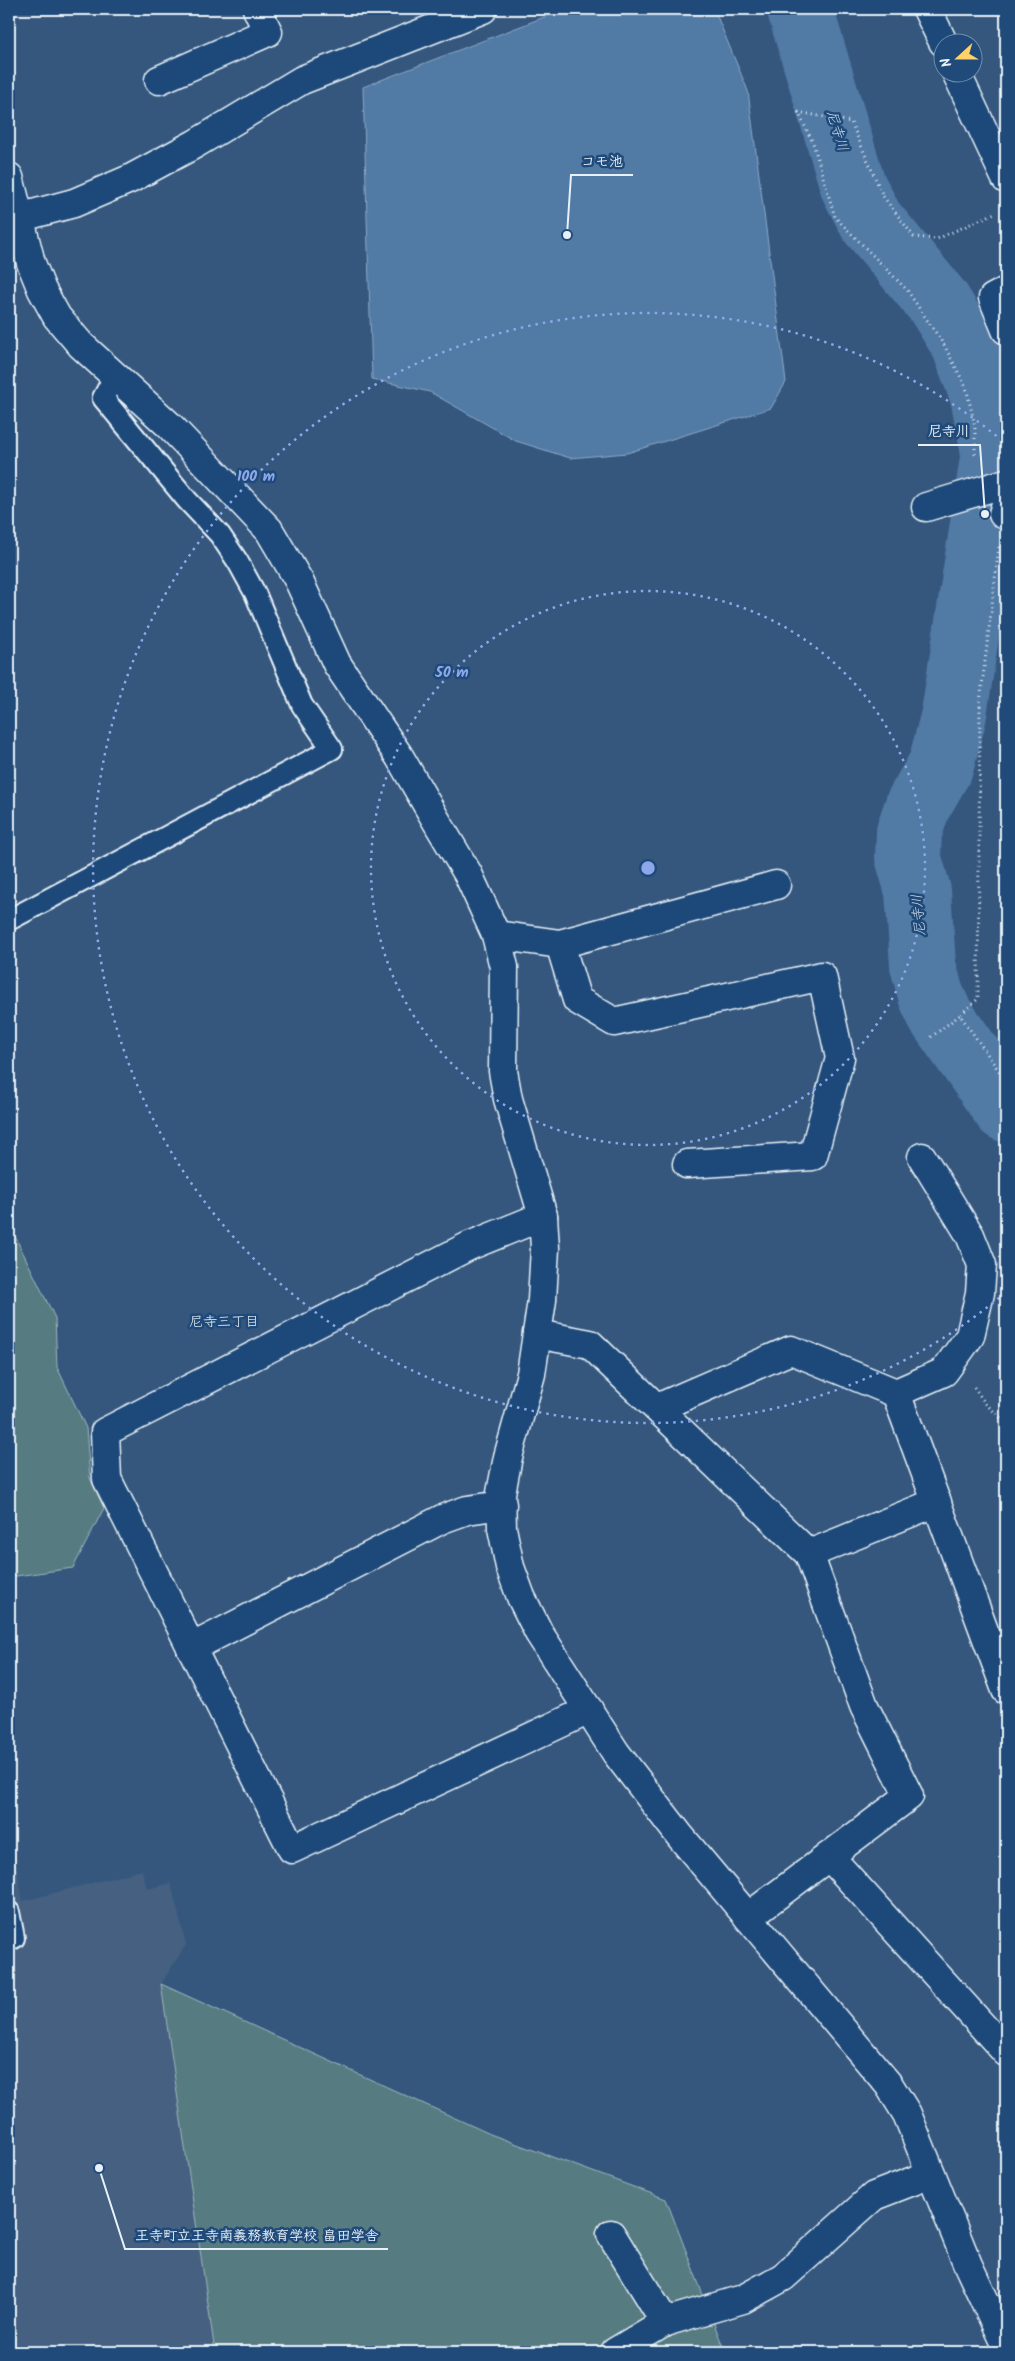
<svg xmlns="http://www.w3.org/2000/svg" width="1015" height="2361" font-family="Kalam,'Klee One',sans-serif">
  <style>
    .built { fill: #446081 }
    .green { fill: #577c82; stroke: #a0b6bd }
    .water { fill: #517aa5; stroke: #8daac6 }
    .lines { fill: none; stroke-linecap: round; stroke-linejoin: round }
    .river { stroke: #517aa5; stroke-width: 66 }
    .lane-casing { stroke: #e8f1f8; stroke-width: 24 }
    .street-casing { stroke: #e8f1f8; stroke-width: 31 }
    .secondary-casing { stroke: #e8f1f8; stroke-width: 31 }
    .path { stroke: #e8f1f8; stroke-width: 3; stroke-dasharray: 1 4; stroke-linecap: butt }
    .lane { stroke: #1f4a7a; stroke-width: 20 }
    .street { stroke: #1f4a7a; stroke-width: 28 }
    .secondary { stroke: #1f4a7a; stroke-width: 28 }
    .ring { fill: none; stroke: #8da8ea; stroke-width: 2.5; stroke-dasharray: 2.5 5 }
    .labels { text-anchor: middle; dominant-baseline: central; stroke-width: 5; stroke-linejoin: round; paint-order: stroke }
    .water-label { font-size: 14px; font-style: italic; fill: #d1dfec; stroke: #1f4a7a }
    .neighbourhood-label { font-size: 14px; fill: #e8f1f8; stroke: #1f4a7a }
    .centre { fill: #8da8ea; stroke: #1f4a7a; stroke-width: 2.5 }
    .ring-label { font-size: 15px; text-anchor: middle; font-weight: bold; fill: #8da8ea; stroke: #1f4a7a; stroke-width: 5; stroke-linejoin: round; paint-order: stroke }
    .leader { fill: none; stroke: #e8f1f8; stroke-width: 2 }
    .callout-dot { fill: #e8f1f8; stroke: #1f4a7a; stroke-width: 2 }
    .callout-label { font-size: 14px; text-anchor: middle; font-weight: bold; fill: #e8f1f8; stroke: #1f4a7a; stroke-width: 5; stroke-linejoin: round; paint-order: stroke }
  </style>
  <rect width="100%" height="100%" fill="#35577e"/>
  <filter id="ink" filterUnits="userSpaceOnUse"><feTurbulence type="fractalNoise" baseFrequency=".02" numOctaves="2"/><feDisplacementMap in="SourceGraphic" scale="10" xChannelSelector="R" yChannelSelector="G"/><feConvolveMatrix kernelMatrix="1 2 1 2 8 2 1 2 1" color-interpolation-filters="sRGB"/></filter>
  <g filter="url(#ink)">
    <path class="built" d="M9,1821L23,1901L142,1870L147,1889L171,1883L186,1945L161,1984L215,2352H9Z"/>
    <g class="green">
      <path d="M9,1224L55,1318L57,1367L86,1428L90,1478L104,1508L73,1568L9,1577Z"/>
      <path d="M161,1984L490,2134L666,2199L725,2352H215Z"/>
    </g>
    <path class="water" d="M565,9H714L748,91L786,382L771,408L627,453L570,458L516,441L430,392L372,379L363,87Z"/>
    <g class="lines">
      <path class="river" d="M800,9L853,186L871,221L938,302L964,344L983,396L994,452L954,714L941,765L918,805L909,832L908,856L918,891L923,965L931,995L940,1015L1006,1109"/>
      <g class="lane-casing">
        <g id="lane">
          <path d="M9,920L332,749L302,705L255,593L238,562L220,535L187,500L103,398L114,377"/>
          <path d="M9,1912L14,1938"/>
        </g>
      </g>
      <g class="street-casing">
        <g id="street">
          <path d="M159,80L268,32L257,9"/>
          <path d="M9,177L31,263L42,290L57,317L81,345L170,426L269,530L299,581L337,664L399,756L440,827L468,874L496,935L504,967L503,1071L508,1099L543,1216L545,1248L542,1300L531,1374L508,1457L501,1493L502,1528L510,1567L521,1597L539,1633L616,1753L680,1836L889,2085L907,2114L968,2265L1006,2346"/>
          <path d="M18,218L74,203L130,179L195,144L302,80L483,9"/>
          <path d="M1006,291L993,298L1006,330"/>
          <path d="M926,507L1006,483"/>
          <path d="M1003,514L1006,504"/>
          <path d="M496,935L560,944L776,885"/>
          <path d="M560,944L577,1000L614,1022L822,976L840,1058L813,1156L687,1164"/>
          <path d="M543,1216L469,1246L105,1432L107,1479L292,1849L589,1710"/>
          <path d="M537,1334L590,1344L809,1554L864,1706L909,1796L748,1917"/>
          <path d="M896,1393L944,1372L970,1336L980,1293L982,1265L970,1235L922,1157"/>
          <path d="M657,1408L791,1350L896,1393L1006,1690"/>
          <path d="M809,1554L937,1502"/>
          <path d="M191,1648L442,1519L467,1510L502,1505"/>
          <path d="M829,1856L1006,2052"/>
          <path d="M611,2234L665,2322"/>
          <path d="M615,2352L665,2322L743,2299L783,2277L874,2196L931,2174"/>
        </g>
      </g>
      <g class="secondary-casing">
        <g id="secondary">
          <path d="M927,9L943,42"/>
          <path d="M956,72L1006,179"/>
        </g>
      </g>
      <g class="path">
        <path d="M798,112L813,143L835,217L907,290L944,345L966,387L975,426V457"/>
        <path d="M798,112L851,122L883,196L914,237L937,239L997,212"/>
        <path d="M999,547L980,702L978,999L960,1015L1006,1081"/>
        <path d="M931,1037L960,1015"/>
        <path d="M974,1387L985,1403L1006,1423"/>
      </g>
      <use href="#lane" class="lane"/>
      <use href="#street" class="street"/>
      <use href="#secondary" class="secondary"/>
    </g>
  </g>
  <g class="ring">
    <circle cx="648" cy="868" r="277"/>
    <path d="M1005 1293A555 555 0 1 1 1005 443"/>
  </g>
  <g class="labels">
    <g class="water-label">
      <text transform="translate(837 131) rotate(73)">尼寺川</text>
      <text transform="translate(919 915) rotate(-95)">尼寺川</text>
    </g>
    <g class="neighbourhood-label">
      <text x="224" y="1322">尼寺三丁目</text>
    </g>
  </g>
  <circle cx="648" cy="868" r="8" class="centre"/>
  <g class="ring-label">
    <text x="256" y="481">100 m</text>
    <text x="452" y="677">50 m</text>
  </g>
  <path class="leader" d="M567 235L571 175H633M985 514L980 445H918M99 2168L125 2249H388"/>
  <g class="callout-dot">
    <circle cx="567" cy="235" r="5"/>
    <circle cx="985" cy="514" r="5"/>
    <circle cx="99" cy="2168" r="5"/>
  </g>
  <g class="callout-label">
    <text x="602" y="166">コモ池</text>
    <text x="949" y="436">尼寺川</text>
    <text x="257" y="2240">王寺町立王寺南義務教育学校 畠田学舎</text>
  </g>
  <rect width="1015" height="2361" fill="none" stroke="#1f4a7a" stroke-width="30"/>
  <rect x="15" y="15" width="985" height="2331" fill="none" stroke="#e8f1f8" stroke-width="2" filter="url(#ink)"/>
  <g transform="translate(958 58) rotate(249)"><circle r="24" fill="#1f4a7a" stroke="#6f8dac"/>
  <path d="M0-4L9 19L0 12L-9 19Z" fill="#ffd166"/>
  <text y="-8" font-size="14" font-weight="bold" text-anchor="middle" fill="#e8f1f8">N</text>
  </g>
</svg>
